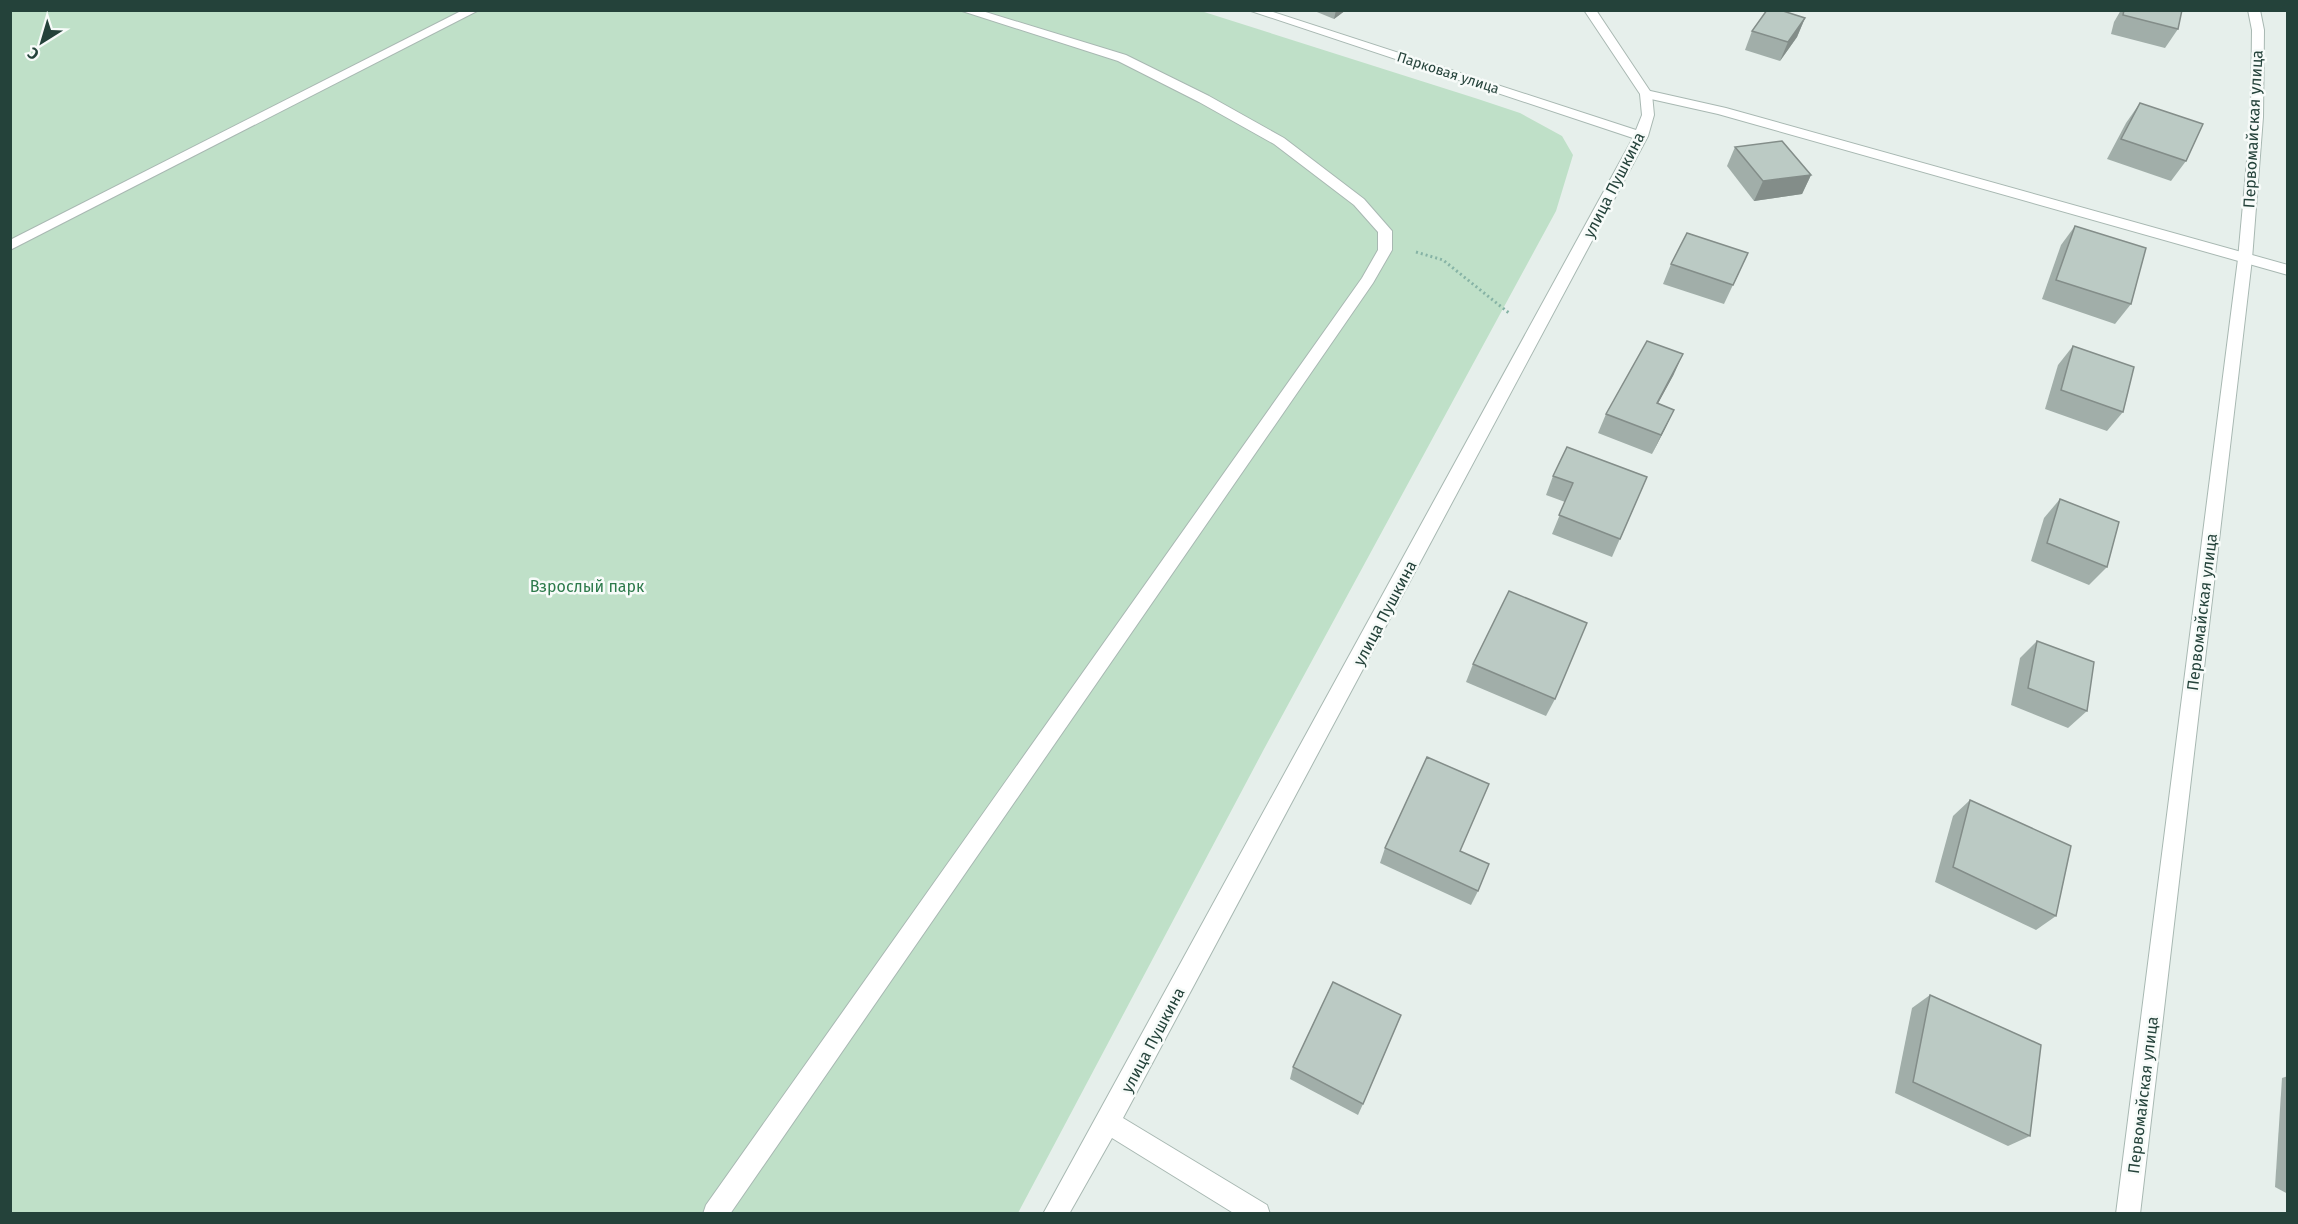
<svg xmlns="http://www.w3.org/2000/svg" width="2298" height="1224" font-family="'Fira Sans',sans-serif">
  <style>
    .green { fill: #bfe0c8 }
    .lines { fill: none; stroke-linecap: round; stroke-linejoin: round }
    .lane-casing { stroke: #a8b8b2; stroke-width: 2 }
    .street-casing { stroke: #a8b8b2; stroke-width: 2 }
    .path { stroke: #86b3a5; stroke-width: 3; stroke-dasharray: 2 3; stroke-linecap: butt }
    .lane { fill: #fff; fill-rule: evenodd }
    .street { fill: #fff; fill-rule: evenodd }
    .wall { fill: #a1aea9 }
    .shaded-wall { fill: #838d89 }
    .building { fill: #bbcac4; stroke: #838d89; stroke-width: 1.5 }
    .labels { text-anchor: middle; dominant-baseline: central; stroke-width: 5; stroke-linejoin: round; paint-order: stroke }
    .far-street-label { font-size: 14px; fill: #24423a; stroke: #f7fbf9 }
    .street-label { font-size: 16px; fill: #24423a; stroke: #f7fbf9 }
    .park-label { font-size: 16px; fill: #2d7a4b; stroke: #f7fbf9 }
  </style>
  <rect width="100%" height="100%" fill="#e6efeb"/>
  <path class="green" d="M10,11H1201L1478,99L1520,113L1562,136L1573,155L1556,211L1264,749L1018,1213H11Z"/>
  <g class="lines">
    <g class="lane-casing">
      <g id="lane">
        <path d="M959,10H979L1126,55L1209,96L1284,138L1364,199L1392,231V250L1373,283L730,1214H703L706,1205L1362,278L1378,250V232L1354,205L1274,144L1199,102L1118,61Z"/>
        <path d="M1646,90L1726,108L2288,265V275L1718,114L1642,97L1640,94L1642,91Z"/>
      </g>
    </g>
    <g class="street-casing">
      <g id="street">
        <path d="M463,10H479L10,250V240Z"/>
        <path d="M1248,10H1267L1636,130L1642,115L1640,94L1584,10H1596L1652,94L1654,115L1648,136L1123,1118L1267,1205L1270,1214H1235L1112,1138L1069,1214H1043L1633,138Z"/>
        <path d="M2248,10H2260L2264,30L2263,117L2252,259L2140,1214H2116L2238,259L2251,117L2252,30Z"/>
      </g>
    </g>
    <path class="path" d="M1416,252L1443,260L1509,313"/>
    <use href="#lane" class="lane"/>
    <use href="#street" class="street"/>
  </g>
  <g class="wall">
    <path d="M1312,10H1346L1334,19Z"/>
    <path d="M2121,10H2182L2178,29L2165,48L2111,34L2114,22Z"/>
    <path d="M1805,18L1797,37L1780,61L1745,50L1752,31Z"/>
    <path d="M2140,103L2186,161L2171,181L2107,159L2126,123Z"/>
    <path d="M1735,147L1811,175L1802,194L1754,201L1727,166Z"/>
    <path d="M2075,226L2131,304L2115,324L2042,299L2061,245Z"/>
    <path d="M1748,253L1724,304L1663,284L1671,264Z"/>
    <path d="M2073,346L2123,412L2107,431L2045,409L2058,365Z"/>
    <path d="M1674,374L1658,403L1674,410L1652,454L1598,433L1606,414Z"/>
    <path d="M1553,476L1647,477L1612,557L1552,534L1565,502L1546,495Z"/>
    <path d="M2060,499L2107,567L2089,585L2031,561L2044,518Z"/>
    <path d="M2037,641L2087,711L2068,728L2011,705L2020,658Z"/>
    <path d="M1473,664L1555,699L1546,716L1466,682Z"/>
    <path d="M1970,800L2056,916L2036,930L1935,882L1953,816Z"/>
    <path d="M1385,848L1460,851L1478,891L1471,905L1380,863Z"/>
    <path d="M1930,995L2030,1136L2008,1146L1895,1093L1912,1008Z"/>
    <path d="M1293,1067L1363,1104L1358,1115L1290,1079Z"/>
    <path d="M2288,1076V1194L2275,1187L2282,1078Z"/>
  </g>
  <g class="shaded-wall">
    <path d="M1336,10H1346L1334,19Z"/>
    <path d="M1805,18L1797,37L1780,61L1788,42Z"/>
    <path d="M1811,175L1802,194L1754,201L1763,181Z"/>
    <path d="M1683,354L1674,374L1648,422L1657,403Z"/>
    <path d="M1674,410L1665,429L1652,454L1661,435Z"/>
  </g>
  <g class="building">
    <path d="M1767,10H1780L1805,18L1788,42L1752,31Z"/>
    <path d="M2124,10H2182L2178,29L2123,15Z"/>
    <path d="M2140,103L2203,124L2186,161L2121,139Z"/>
    <path d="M1782,141L1811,175L1763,181L1735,147Z"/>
    <path d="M2075,226L2146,248L2131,304L2056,280Z"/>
    <path d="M1687,233L1748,253L1733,285L1671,264Z"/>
    <path d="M1647,341L1683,354L1657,403L1674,410L1661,435L1606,414Z"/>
    <path d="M2073,346L2134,367L2123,412L2061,390Z"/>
    <path d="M1567,447L1647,477L1620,539L1559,515L1573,483L1553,476Z"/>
    <path d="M2060,499L2119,522L2107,567L2047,543Z"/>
    <path d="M1509,591L1587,623L1555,699L1473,664Z"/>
    <path d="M2037,641L2094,662L2087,711L2028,688Z"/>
    <path d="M1427,757L1489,784L1460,851L1489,864L1478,891L1385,848Z"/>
    <path d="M1970,800L2071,846L2056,916L1953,867Z"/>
    <path d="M1333,982L1401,1015L1363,1104L1293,1067Z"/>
    <path d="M1930,995L2041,1045L2030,1136L1913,1082Z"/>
  </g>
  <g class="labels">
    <g class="far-street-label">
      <text transform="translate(1448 73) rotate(18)">Парковая улица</text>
    </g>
    <g class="street-label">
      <text transform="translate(2253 129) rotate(-87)">Первомайская улица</text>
      <text transform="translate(1614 185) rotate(-63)">улица Пушкина</text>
      <text transform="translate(2202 612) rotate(-83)">Первомайская улица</text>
      <text transform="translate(1385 613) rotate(-62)">улица Пушкина</text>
      <text transform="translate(1153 1040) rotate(-62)">улица Пушкина</text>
      <text transform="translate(2143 1095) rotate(-83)">Первомайская улица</text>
    </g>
    <g class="park-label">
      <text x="587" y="586">Взрослый парк</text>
    </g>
  </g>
  <rect width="2298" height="1224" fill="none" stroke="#24423a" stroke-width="24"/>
  <g transform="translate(42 42) rotate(217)" stroke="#f7fbf9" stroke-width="4.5" paint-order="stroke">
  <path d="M0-4.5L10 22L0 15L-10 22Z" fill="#24423a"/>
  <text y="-9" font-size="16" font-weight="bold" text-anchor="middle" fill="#24423a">С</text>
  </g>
</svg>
